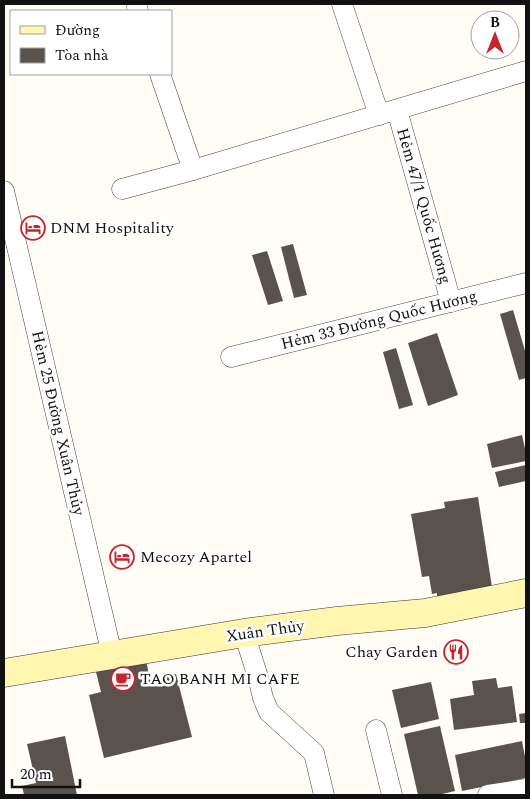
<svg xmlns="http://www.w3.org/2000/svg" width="530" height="799" font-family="Spectral,serif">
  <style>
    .building { fill: #5a524d }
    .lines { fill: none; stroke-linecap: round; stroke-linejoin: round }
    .street-casing { stroke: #444; stroke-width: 21 }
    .secondary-casing { stroke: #333; stroke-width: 29 }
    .street { stroke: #fff; stroke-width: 20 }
    .secondary { stroke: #fff6b0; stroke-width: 28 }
    .labels { text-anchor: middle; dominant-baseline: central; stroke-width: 5; stroke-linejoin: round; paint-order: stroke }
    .street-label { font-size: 16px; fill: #111; stroke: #fff }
    .poi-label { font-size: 16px; fill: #111; stroke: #fff; text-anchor: start }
  </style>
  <rect width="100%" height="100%" fill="#fffdf5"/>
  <g class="building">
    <path d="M293,244L307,295L294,298L281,247Z"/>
    <path d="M267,251L283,301L268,305L252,255Z"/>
    <path d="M513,310L526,354V378L519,380L500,314Z"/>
    <path d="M437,333L458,395L428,406L408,343Z"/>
    <path d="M396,348L413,405L399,409L383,352Z"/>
    <path d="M522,435L526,453V461L492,468L487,444Z"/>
    <path d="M526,465V481L499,487L495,472Z"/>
    <path d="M478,497L492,587L437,599V593L432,594L429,576L422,577L411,514L445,508L444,502Z"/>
    <path d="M146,660L150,680L176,674L192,737L104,758L89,695L101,692L96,672Z"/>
    <path d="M496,678L498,688L512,686L517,722L454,730L450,699L474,695L472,681Z"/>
    <path d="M431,682L439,719L401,728L392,690Z"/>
    <path d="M526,713V723H520L519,714Z"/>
    <path d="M440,726L455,791L438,795H418L404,734Z"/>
    <path d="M65,736L77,795H24L22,786L36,783L27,744Z"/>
    <path d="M522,741L526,762V778L462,791L455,755Z"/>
  </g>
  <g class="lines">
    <g class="street-casing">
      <g id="street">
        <path d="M342,4L379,115"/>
        <path d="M137,7L138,11"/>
        <path d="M160,74L193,170L526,71"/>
        <path d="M397,110L451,302"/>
        <path d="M122,189L193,170"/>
        <path d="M4,191L112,655"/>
        <path d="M231,357L526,283"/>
        <path d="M244,633L258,677L263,698L269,712L314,753L324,795"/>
        <path d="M376,730L392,795"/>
        <path d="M488,795L526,789"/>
      </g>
    </g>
    <g class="secondary-casing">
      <path id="secondary" d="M4,673L244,633L337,621L425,613L526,593"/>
    </g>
    <use href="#street" class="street"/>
    <use href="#secondary" class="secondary"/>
  </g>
  <defs>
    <g id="hotel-ring" transform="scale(1.25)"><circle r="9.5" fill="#fff" stroke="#c4262e" stroke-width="1.5"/><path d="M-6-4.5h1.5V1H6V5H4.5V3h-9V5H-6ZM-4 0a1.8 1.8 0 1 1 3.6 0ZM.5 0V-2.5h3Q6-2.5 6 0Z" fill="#c4262e"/></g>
    <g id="restaurant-ring" transform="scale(1.25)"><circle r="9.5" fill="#fff" stroke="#c4262e" stroke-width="1.5"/><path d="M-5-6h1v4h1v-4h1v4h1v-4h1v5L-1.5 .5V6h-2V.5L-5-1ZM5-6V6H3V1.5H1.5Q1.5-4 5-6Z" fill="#c4262e"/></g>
    <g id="cafe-ring" transform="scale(1.25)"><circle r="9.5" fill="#fff" stroke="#c4262e" stroke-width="1.5"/><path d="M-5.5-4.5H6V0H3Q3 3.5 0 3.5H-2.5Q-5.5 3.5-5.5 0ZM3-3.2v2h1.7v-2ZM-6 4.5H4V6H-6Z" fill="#c4262e"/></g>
  </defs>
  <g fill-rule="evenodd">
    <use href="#hotel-ring" x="33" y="228"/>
    <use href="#hotel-ring" x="122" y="557"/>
    <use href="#restaurant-ring" x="456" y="652"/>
    <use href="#cafe-ring" x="123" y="679"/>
  </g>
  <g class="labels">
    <g class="street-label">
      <text transform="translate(424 206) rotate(74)">Hẻm 47/1 Quốc Hương</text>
      <text transform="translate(379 320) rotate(-14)">Hẻm 33 Đường Quốc Hương</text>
      <text transform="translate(58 423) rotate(77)">Hẻm 25 Đường Xuân Thủy</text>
      <text transform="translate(265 631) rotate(-8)">Xuân Thủy</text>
    </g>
    <g class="poi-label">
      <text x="50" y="228">DNM Hospitality</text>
      <text x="140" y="557">Mecozy Apartel</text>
      <text x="438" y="652" text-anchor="end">Chay Garden</text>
      <text x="140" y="679">TAO BANH MI CAFE</text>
    </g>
  </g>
  <rect width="530" height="799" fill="none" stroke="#111111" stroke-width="10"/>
  <rect x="10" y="10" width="162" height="65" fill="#ffffff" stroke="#a0a0a0"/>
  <rect x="20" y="26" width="25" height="8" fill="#fff6b0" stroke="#a0a0a0"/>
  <text x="55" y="35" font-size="15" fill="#111111">Đường</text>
  <rect x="20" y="48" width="25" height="15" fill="#5a524d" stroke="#a0a0a0"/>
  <text x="55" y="60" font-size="15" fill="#111111">Tòa nhà</text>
  <g transform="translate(495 35)"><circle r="24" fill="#ffffff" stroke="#a0a0a0"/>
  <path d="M0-4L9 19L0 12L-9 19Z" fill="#c4262e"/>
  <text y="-8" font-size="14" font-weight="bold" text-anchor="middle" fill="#111111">B</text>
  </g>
  <path d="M12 779v8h68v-8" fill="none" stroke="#111111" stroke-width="2.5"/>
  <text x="20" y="779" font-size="15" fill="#111111" stroke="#ffffff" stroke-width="4" paint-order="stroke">20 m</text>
</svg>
